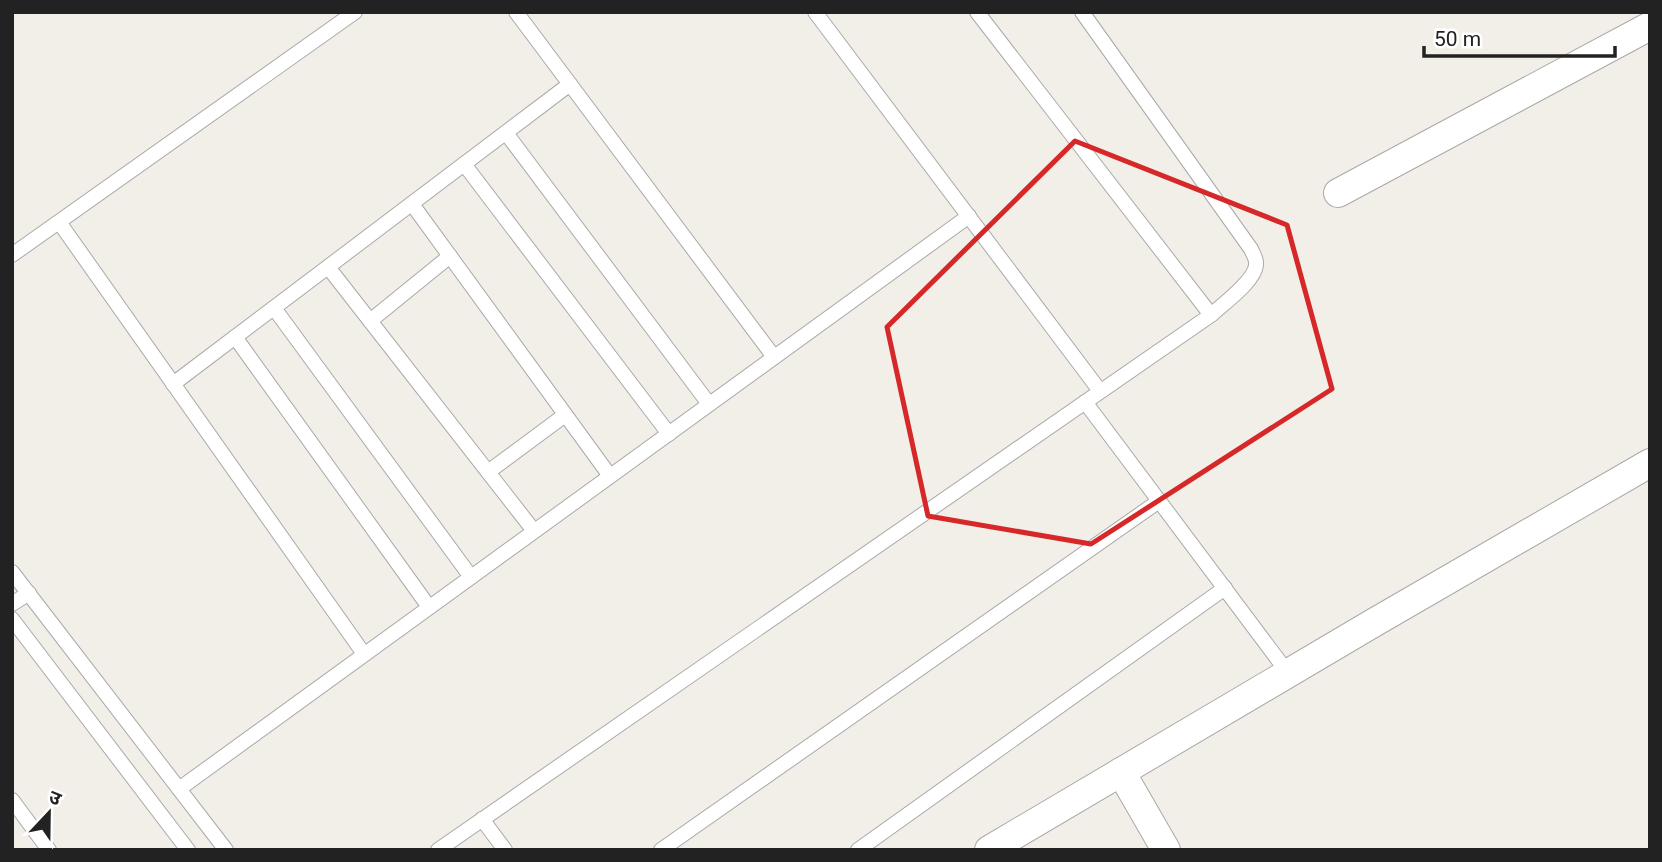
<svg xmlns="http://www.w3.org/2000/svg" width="1662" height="862" font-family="Roboto,'Noto Sans Devanagari',sans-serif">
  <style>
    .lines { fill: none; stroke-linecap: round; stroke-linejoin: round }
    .service-casing { stroke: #a9a9a9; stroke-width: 16 }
    .minor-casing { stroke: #a9a9a9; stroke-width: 30 }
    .service { stroke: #fff; stroke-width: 14 }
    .minor { stroke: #fff; stroke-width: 28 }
    .marked { fill: none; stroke: #d62828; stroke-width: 5; stroke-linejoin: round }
  </style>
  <rect width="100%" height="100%" fill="#f2efe9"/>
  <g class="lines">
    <g class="service-casing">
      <g id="service">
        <path d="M516,12L774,357"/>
        <path d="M815,12L1100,391"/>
        <path d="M977,12L1211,315"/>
        <path d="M506,133L709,404"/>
        <path d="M464,164L669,434"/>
        <path d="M412,204L610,476"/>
        <path d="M59,222L364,654"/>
        <path d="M12,255L355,12"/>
        <path d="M328,267L534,531"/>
        <path d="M274,308L471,577"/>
        <path d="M370,321L450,256"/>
        <path d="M235,337L429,607"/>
        <path d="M173,384L570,84"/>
        <path d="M1085,402L1288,673"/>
        <path d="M488,472L565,415"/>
        <path d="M12,572L226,850"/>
        <path d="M12,604L29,593"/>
        <path d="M12,619L188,850"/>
        <path d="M179,789L969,216"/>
        <path d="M12,800L49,850"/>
        <path d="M482,819L505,850"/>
        <path d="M438,850L1211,315C1223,304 1255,281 1256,265C1257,259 1253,254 1251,249L1082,12"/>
        <path d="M661,850L1159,501"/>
        <path d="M858,850L1225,588"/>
      </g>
    </g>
    <g class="minor-casing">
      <g id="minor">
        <path d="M1338,193L1650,26"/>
        <path d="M1121,772L1166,850"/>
        <path d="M989,850L1375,622L1650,463"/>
      </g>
    </g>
    <use href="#service" class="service"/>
    <use href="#minor" class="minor"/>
  </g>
  <path class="marked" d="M1075,141L1287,225L1332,389L1091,544L928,516L887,327Z"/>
  <rect width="1662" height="862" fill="none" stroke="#222222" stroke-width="28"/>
  <g transform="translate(49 813) rotate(22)" stroke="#ffffff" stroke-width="5" paint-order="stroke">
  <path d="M0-5L12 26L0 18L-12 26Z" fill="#222222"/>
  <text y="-10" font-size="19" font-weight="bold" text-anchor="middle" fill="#222222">उ</text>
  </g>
  <path d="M1424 46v10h191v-10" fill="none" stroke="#222222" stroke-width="3.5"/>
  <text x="1434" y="46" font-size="21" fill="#222222" stroke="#ffffff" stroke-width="5" paint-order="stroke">50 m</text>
</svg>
